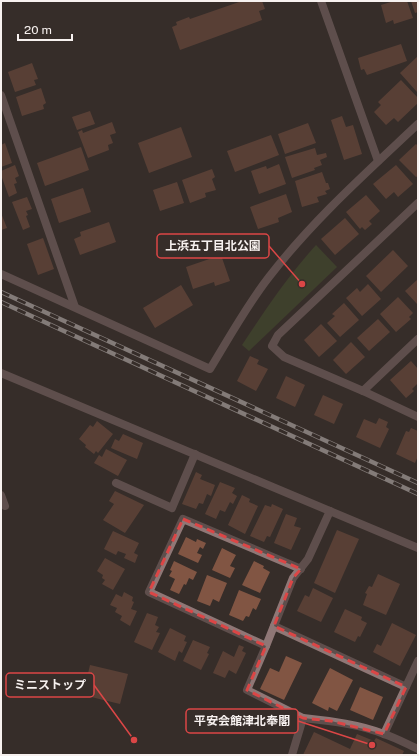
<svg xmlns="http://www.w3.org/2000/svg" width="419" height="756" font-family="'Public Sans','Noto Sans JP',sans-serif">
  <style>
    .green { fill: #48572f }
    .building { fill: #815543 }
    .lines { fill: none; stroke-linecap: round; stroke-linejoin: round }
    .minor { stroke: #8f7776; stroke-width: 8 }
    .rail-casing { stroke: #e0dad8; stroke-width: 4.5 }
    .rail { stroke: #362d29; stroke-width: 3; stroke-dasharray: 9; stroke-linecap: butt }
    .marked { fill: none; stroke: #db4646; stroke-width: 3; stroke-dasharray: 8 5; stroke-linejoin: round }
    .leader { fill: none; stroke: #db4646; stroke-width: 1.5 }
    .callout-dot { fill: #db4646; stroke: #362d29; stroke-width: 1.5 }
    .callout { fill: #362d29; stroke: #db4646; stroke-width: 1.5 }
    .callout-label { font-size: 12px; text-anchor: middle; font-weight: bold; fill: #f7f1ef }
  </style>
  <rect width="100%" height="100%" fill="#362d29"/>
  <path class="green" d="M316,245L337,267L249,351L242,345C265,310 288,276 316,245Z"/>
  <g class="building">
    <path d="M242,1H262L265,9L259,11L262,20L180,50L172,27L177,25L176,22L189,17L190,19Z"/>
    <path d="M394,1H407L413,18L394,24L393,20L386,23L381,5Z"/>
    <path d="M411,1H418V12L415,13Z"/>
    <path d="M401,44L407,61L367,75L364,69L361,70L358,58Z"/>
    <path d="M418,56V91L417,92L400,73Z"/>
    <path d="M32,63L38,79L34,80L36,85L15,92L8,72Z"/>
    <path d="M401,80L418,98V103L398,122L394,118L386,125L374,112L381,105L378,102Z"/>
    <path d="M41,88L46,103L43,105L44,109L22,116L16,97Z"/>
    <path d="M90,111L95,124L77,130L72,117Z"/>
    <path d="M342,116L346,127L353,125L362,154L344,160L331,120Z"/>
    <path d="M112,122L116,133L110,135L113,143L108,145L109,150L88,158L78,132L82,130L83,133Z"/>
    <path d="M308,123L316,143L285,154L278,134Z"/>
    <path d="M181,127L192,157L149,173L138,143Z"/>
    <path d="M271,135L279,155L235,172L227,151Z"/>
    <path d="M5,143L12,163L1,167V145Z"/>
    <path d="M416,144L418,146V176L416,177L399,160Z"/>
    <path d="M81,147L89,170L45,186L37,163Z"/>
    <path d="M315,148L317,155L326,153L327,157L320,160L322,165L314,168L315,170L292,178L285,157Z"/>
    <path d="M279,164L286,184L259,194L251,171L266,166L267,169Z"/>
    <path d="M15,165L19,176L15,178L17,183L14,184L17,193L9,197L1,175V171Z"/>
    <path d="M396,165L413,184L398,197L394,192L386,199L373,184Z"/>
    <path d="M212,169L215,177L212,179L216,190L205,193L206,197L190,203L182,180Z"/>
    <path d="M322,172L326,183H328L330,189L325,191L327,194L317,197L319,202L302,207L295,181Z"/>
    <path d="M177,182L184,203L160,211L153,190Z"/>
    <path d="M83,188L91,212L59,223L51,199Z"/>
    <path d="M286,194L292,212L278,218L279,222L258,229L250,207Z"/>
    <path d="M366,195L380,211L369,221L372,224L365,230L362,227L360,229L346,212Z"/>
    <path d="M27,197L32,209L26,211L28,215L26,216L30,227L23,230L12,202Z"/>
    <path d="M1,213L7,228L1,230Z"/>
    <path d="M345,218L359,234L335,255L321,239Z"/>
    <path d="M109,222L116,242L80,255L74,239L81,236L80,232Z"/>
    <path d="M43,238L54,269L38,275L27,244Z"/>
    <path d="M393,250L408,266L381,292L366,276Z"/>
    <path d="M221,255L230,281L215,286L214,282L193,289L186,267Z"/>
    <path d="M418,279V305L405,291Z"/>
    <path d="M368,284L381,299L362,316L346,298L357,288L360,292Z"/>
    <path d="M181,285L193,305L155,328L143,308Z"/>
    <path d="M398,297L413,313L409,317L411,319L396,332L380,314Z"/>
    <path d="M344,303L359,320L340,337L327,323L335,316L332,314Z"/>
    <path d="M378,319L390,332L369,351L357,338Z"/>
    <path d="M321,324L337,341L319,357L304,340Z"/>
    <path d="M351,342L365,357L346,374L333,360Z"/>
    <path d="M250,356L259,360L257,364L268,369L256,391L237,381Z"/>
    <path d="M411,361L418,369V383L412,389L414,391L406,398L390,380Z"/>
    <path d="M286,376L305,385L295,407L276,398Z"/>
    <path d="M323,395L343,404L334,424L314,415Z"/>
    <path d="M379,418L388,422L386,427L389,429L380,448L356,437L364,419L376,424Z"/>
    <path d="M97,421L113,434L98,453L96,451L94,454L85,447L86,445L79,439L90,425L93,427Z"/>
    <path d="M411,428L418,431V456L415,463L396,454L406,431L409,432Z"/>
    <path d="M123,434L143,443L137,459L111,448L115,439L119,441Z"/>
    <path d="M106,449L127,460L118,476L94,463L99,455L102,457Z"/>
    <path d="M196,472L202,475L200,479L215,485L211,496L207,494L203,504L199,503L196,509L182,504Z"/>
    <path d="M220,482L235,488L232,493L237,496L233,504L230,502L225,512L220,510L216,519L205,514Z"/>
    <path d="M115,491L144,505L125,533L103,520L114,504L109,501Z"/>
    <path d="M242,495L250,499L249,502L258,506L245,534L228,525Z"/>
    <path d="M272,504L283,509L270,537L267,536L264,542L250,536L265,505L271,507Z"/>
    <path d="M286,514L297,518L294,526L301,528L291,550L274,543Z"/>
    <path d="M337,530L359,539L335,593L314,583Z"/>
    <path d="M113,531L139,543L134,553L138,555L135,563L124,558L126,554L118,551L116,555L104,549Z"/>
    <path d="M186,537L196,542L197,539L206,543L203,549L200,547L197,553L202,555L198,563L178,554Z"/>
    <path d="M222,548L236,555L230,566L235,568L230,578L212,570Z"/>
    <path d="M105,558L125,569L113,590L102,584L105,580L102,578L103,575L97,571Z"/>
    <path d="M174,561L197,572L193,580L189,578L186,585L184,584L179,594L170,590L175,579L169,576L172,571L170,570Z"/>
    <path d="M254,561L264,566L263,568L270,572L260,593L242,585Z"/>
    <path d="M378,574L400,584L386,615L363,605L367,594L365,593L369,586L372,587Z"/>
    <path d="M207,575L227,583L219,602L213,599L210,606L197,601Z"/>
    <path d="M313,588L333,598L321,622L297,611L305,595L309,597Z"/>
    <path d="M239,590L261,599L256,610L253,608L249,617L246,616L243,621L229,615Z"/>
    <path d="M124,592L133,597L132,601L134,602L131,609L137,611L130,626L120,620L122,616L115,612L117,608L110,605L116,594L122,597Z"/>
    <path d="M345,609L362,617L361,620L367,623L360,637L358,636L355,642L334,632Z"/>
    <path d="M147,613L158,617L155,625L159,627L156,632L160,633L152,650L134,642Z"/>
    <path d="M392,623L416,635L400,666L373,652L377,644L381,646Z"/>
    <path d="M170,628L186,636L184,641L187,642L182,653L179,651L175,661L158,652Z"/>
    <path d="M193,640L210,647L207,653L209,654L201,670L183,661Z"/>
    <path d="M239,645L244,647L242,651L246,653L236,674L229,670L225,678L213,673L223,651L234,657Z"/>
    <path d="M286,656L302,663L284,700L260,689L270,668L279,672Z"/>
    <path d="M90,665L128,674L120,704L83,695Z"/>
    <path d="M330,668L353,680L337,711L329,707L328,711L312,703Z"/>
    <path d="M360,687L383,697L373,720L350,710Z"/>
    <path d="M314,732L350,749L357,734L374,741L376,738L404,751L402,755H303Z"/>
  </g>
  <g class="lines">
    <g class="minor">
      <path d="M321,1L378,161"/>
      <path d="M1,95L75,307"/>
      <path d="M418,203L278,335L272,346L284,357L363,391L418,417"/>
      <path d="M1,274L210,369C229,338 247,305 269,277C313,220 366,173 418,124"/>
      <path d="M1,373L418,548"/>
      <path d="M363,391L418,339"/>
      <path d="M116,483L172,508L195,454"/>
      <path d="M1,495L5,506"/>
      <path d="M274,626L406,687"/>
      <path d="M266,646L149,592L183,519L301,569"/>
      <path d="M303,718C330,721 359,724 384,734C396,738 407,744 418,749"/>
      <path d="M384,734L418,661"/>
      <path d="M292,755L303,718L247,690L266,646L293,578L308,559L330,511"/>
    </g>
    <g class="rail-casing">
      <g id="rail">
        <path d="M1,292L418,483"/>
        <path d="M1,302L418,494"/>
      </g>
    </g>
    <use href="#rail" class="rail"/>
  </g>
  <path d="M0 0H419V756H0ZM183,519L301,569L293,578L274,626L406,687L384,734L331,721L303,718L247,690L266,646L149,592Z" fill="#362d29" fill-opacity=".55" fill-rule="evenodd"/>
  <path class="marked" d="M183,519L301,569L293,578L274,626L406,687L384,734L331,721L303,718L247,690L266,646L149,592Z"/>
  <path class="leader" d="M302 284L269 246M134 740L94 685M372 745L298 721"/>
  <g class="callout-dot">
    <circle cx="302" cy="284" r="4"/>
    <circle cx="134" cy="740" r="4"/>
    <circle cx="372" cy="745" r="4"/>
  </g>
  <g class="callout">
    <rect x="157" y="234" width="112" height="24" rx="4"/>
    <rect x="6" y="673" width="88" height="24" rx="4"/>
    <rect x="186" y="709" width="112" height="24" rx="4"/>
  </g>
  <g class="callout-label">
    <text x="213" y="250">上浜五丁目北公園</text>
    <text x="50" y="689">ミニストップ</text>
    <text x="242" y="725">平安会館津北奉閣</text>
  </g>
  <rect width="419" height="756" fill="none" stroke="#f7f1ef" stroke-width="4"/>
  <path d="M18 34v6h54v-6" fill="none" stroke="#f7f1ef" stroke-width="2"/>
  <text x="24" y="34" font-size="12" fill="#f7f1ef" stroke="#362d29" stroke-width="3" paint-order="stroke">20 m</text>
</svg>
